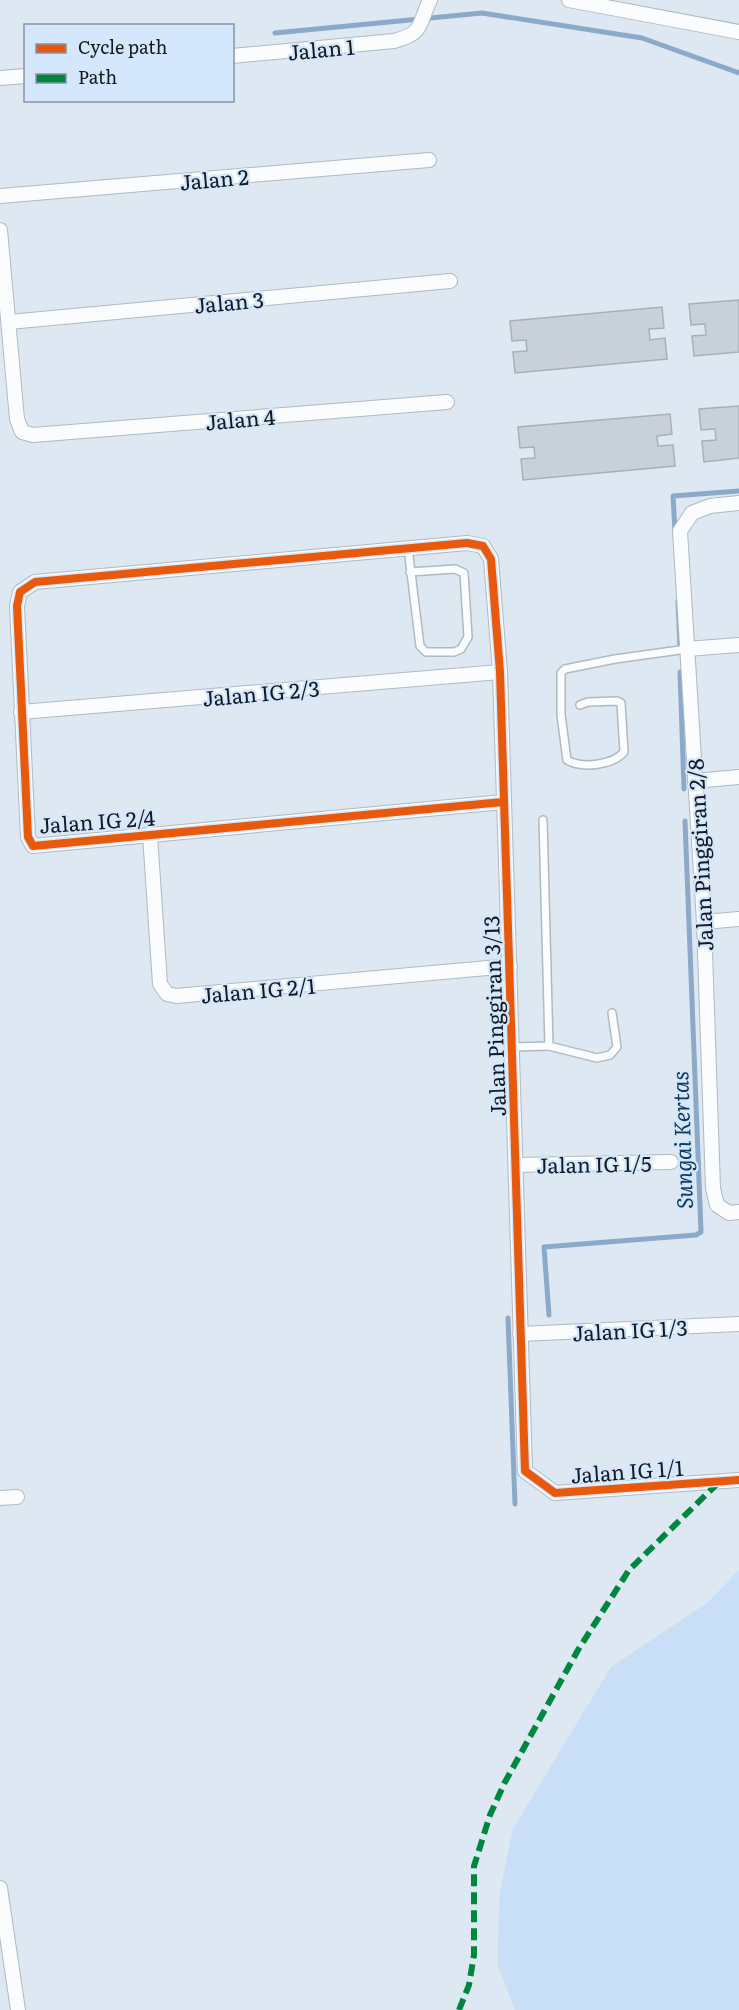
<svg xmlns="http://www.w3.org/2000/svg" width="739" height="2010" font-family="Literata,serif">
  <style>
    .green { fill: #c8dff7 }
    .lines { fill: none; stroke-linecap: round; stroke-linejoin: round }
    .stream { stroke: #8ca9c8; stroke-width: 5 }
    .building { fill: #c8d0d9; stroke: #a8b0b9; stroke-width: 1.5 }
    .lane-casing { stroke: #b1b9c2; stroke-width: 10 }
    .street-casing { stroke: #b1b9c2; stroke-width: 16 }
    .lane { stroke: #fafcfd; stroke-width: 7 }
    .street { stroke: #fafcfd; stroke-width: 14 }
    .quiet { stroke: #00873e; stroke-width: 6; stroke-dasharray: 12 6; stroke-linecap: butt }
    .cycleway-casing { stroke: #d4e7fc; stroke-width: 11 }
    .cycleway { stroke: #e8590c; stroke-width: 8 }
    .labels { text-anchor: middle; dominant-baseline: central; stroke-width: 4.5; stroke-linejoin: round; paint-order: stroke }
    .street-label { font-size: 21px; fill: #131a21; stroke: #d4e7fc }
    .water-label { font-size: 22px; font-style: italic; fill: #103a61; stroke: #d4e7fc }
  </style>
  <rect width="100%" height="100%" fill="#dde8f3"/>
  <path class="green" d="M739,1570V2010H515L497,1964L500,1892L513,1829L611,1667L707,1603Z"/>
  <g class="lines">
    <g class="stream">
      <path d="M275,33L482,13L642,38L739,73"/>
      <path d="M675,532L673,496L739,491"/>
      <path d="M678,601L680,647"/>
      <path d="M680,672L684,789"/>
      <path d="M549,1315L544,1247L696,1235L701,1232L685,821"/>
      <path d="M508,1318L515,1504"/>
    </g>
  </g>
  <g class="building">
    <path d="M739,300V352L694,356L692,336L706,335L705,324L691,325L689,304Z"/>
    <path d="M662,307L664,328L649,329L650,340L665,338L667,359L515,373L513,352L527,351L526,340L512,341L510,321Z"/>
    <path d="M739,406V458L704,462L702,441L716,440L715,429L701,430L699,409Z"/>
    <path d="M670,414L672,434L657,436L658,446L673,445L675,466L523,480L521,459L535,458L534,447L520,448L518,427Z"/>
  </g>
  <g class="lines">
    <g class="lane-casing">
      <g id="lane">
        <path d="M408,548L420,646L426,652H454L461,649L468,637L464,573L455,569L410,572"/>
        <path d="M580,705L588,702L617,701L621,703L624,752C613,765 582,769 567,760L561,715V673L565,669L615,659L687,649"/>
        <path d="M543,820L549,1046L597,1058L610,1055L617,1047L612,1013"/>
        <path d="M512,1047L549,1046"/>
      </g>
    </g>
    <g class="street-casing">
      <g id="street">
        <path d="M569,0L739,32"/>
        <path d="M232,56L394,41C425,33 418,24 430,0"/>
        <path d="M0,78L26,76"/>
        <path d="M0,196L429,160"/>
        <path d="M0,230L17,419L22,432L33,435L447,402"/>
        <path d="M9,322L450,281"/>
        <path d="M739,503L710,506L692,513L680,531L704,922L713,1188L717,1205L729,1213L739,1212"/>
        <path d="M687,649L739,645"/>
        <path d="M21,712L500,672"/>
        <path d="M695,781L739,777"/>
        <path d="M503,802L33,846L28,837L17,606L20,592L35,582L467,543L483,546L491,559L500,672L525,1471L555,1493L739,1480"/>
        <path d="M150,835L160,984L167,994L176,996L510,966"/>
        <path d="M704,922L739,919"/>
        <path d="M516,1165L671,1162"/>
        <path d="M520,1334L739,1324"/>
        <path d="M0,1498L17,1497"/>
        <path d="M0,1888L18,2010"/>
      </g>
    </g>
    <use href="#lane" class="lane"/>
    <use href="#street" class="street"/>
    <path class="quiet" d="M459,2010L469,1985L474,1955V1866L490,1815L505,1782L578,1650L629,1570L720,1481"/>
    <g class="cycleway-casing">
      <path id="cycleway" d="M503,802L33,846L28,837L17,606L20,592L35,582L467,543L483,546L491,559L500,672L525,1471L555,1493L739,1480"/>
    </g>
    <use href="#cycleway" class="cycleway"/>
  </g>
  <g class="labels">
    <g class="street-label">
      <text transform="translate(321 48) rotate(-5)">Jalan 1</text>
      <text transform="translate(214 178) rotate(-5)">Jalan 2</text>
      <text transform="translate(229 301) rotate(-5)">Jalan 3</text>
      <text transform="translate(240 418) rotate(-5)">Jalan 4</text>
      <text transform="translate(261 692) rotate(-5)">Jalan IG 2/3</text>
      <text transform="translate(97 820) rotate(-4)">Jalan IG 2/4</text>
      <text transform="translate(699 855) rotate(-93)">Jalan Pinggiran 2/8</text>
      <text transform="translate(258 989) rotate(-5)">Jalan IG 2/1</text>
      <text transform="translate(493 1016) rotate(-92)">Jalan Pinggiran 3/13</text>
      <text transform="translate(594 1163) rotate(-1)">Jalan IG 1/5</text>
      <text transform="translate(630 1329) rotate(-3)">Jalan IG 1/3</text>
      <text transform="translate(627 1470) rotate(-4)">Jalan IG 1/1</text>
    </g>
    <g class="water-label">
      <text transform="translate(681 1140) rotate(-92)">Sungai Kertas</text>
    </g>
  </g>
  <rect x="24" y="24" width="210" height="78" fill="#d4e7fc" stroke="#8795a4" stroke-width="1.5"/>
  <rect x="36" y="44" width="30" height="9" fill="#e8590c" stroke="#8795a4" stroke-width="1.5"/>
  <text x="78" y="54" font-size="18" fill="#131a21">Cycle path</text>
  <rect x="36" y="74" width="30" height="9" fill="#00873e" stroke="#8795a4" stroke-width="1.5"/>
  <text x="78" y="84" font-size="18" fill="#131a21">Path</text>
</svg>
